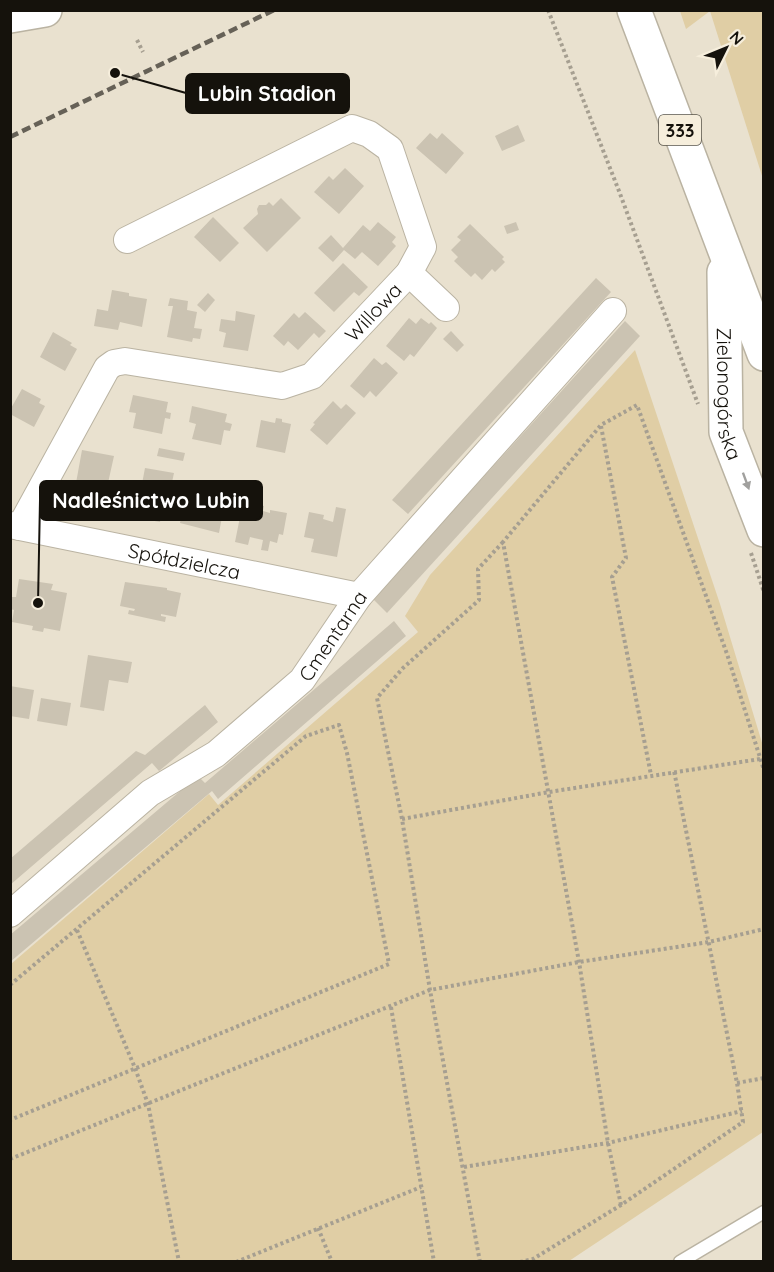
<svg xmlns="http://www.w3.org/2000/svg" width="774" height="1272" font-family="Quicksand,sans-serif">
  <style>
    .green { fill: #e0cea5 }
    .building { fill: #cbc3b2 }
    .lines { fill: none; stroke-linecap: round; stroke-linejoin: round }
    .lane-casing { stroke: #bab3a2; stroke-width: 15 }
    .street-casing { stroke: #bab3a2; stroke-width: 28 }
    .secondary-casing { stroke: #bab3a2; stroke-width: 36 }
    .primary-casing { stroke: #bab3a2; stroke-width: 36 }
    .path { stroke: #a69f91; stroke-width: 4; stroke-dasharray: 3 3; stroke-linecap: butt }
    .lane { stroke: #fff; stroke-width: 12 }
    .street { stroke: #fff; stroke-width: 26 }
    .secondary { stroke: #fff; stroke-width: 33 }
    .primary { stroke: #fff; stroke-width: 33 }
    .rail { stroke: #666157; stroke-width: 4.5; stroke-dasharray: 9 4.5; stroke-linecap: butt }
    .oneway { fill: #a1a09e }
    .labels { text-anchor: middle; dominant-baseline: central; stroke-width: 4.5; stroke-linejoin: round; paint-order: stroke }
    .shield { fill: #f6eedc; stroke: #58544a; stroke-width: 1.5 }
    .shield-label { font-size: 18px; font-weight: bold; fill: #15120c }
    .street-label { font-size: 20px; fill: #15120c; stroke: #f6eedc }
    .leader { fill: none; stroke: #15120c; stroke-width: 2 }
    .callout-dot { fill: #15120c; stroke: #f6eedc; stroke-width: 2 }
    .callout { fill: #15120c; stroke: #15120c; stroke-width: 2 }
    .callout-label { font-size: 21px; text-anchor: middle; font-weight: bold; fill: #fff }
  </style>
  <rect width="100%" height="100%" fill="#e9e1cf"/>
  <g class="green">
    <path d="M680,11H763V179L710,11L686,29Z"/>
    <path d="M635,350L720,604L763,746V1132L569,1261H11V964L209,794L218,805L418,632L405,616L430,575Z"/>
  </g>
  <g class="building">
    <path d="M518,125L525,141L502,151L495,136Z"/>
    <path d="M430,133L437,139L442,133L464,153L446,174L416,148Z"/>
    <path d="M345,168L364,186L339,214L314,192L329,176L333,180Z"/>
    <path d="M281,198L301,218L267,252L243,228L258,214L257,209L259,205H266L269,202L273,206Z"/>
    <path d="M213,217L239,243L220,262L194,237Z"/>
    <path d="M378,222L396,237L392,242L396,246L378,266L362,252L355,259L344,250L333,262L318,248L331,235L343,248L363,225L370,231Z"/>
    <path d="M516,222L519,230L507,234L504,226Z"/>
    <path d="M470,224L504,257L502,259L505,262L495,272L492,269L482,280L475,273L471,277L454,261L458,257L451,250L461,240L457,237Z"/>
    <path d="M343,263L368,287L359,296L354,292L334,312L314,293Z"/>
    <path d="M596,278L611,292L408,514L392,500Z"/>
    <path d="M112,290L129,293V296L147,299L142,327L120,322L118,330L94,326L97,309L108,311Z"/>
    <path d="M208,293L215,300L205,312L197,305Z"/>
    <path d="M170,298L188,301L187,310L197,312L194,328L202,329L200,339L193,338L192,342L167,337L173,306H168Z"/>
    <path d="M236,311L255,315L248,351L223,347L226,333L219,331L221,319L235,321Z"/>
    <path d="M305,312L326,331L319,338L314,333L298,350L288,341L284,346L273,336L294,313L299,318Z"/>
    <path d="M409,318L416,324L421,318L429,324L431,322L437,328L414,357L410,354L404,361L386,346Z"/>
    <path d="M625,321L640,336L387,613L373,599Z"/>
    <path d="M451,331L464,345L457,352L443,339Z"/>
    <path d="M53,332L72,343L70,345L77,349L65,371L40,357Z"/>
    <path d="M374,358L382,365L386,362L398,373L376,397L370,391L364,398L350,386Z"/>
    <path d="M22,389L41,399L39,403L45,406L34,427L10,414V410Z"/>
    <path d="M133,395L168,402L166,412L171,413L170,419L165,418L162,434L133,428L136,413L129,412Z"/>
    <path d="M333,401L341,409L346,404L356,413L327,445L310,430L315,424L313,423Z"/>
    <path d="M192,406L227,414L225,422L232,424L230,431L224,430L221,445L192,439L196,424L189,422Z"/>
    <path d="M276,418L282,419V422L291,424L285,453L256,447L261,420L275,423Z"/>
    <path d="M159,448L185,453L183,461L157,456Z"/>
    <path d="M82,450L114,456L108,483H106L100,510L72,505Z"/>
    <path d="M145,468L174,473L169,496L165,495L160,522L132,517L137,488L141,489Z"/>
    <path d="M217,481L225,482L224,487L232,489L228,507L224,506L219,533L180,523L186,493L196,495L198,482L216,485Z"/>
    <path d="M250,503L264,506L263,511L270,513V510L287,513L283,535L279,534L277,543L270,541L268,551L261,550L263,540L250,537L248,545L235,542L241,512L248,514Z"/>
    <path d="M336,507L346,509L337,557L311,552L314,539L304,537L309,512L324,515L323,519L333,522Z"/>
    <path d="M19,579L53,584L51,590L67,593L60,631L44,628L43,632L32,630L33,626L12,622L14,610L10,609V597H16Z"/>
    <path d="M125,582L167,588V590L181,593L176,617L161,614V616L166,617L165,622L128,614L129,610L134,611L135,609L120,606Z"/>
    <path d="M394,621L406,636L218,799L212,791L10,962V935L198,776L205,783Z"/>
    <path d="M88,655L132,662L128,683L109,680L104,711L80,707Z"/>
    <path d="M10,686L34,690L29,719L10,716Z"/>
    <path d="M41,698L71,703L67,726L37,721Z"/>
    <path d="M205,705L218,722L159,771L152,763L10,885V859L136,751L145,755Z"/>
  </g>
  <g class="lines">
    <g class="lane-casing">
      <path id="lane" d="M680,1262L764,1212"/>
    </g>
    <g class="street-casing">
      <g id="street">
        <path d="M409,273L446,308"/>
        <path id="s1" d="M10,525L359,596"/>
        <path id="s2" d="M20,527L107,368L114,363L125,361L282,386L312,376L409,273L423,247L390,149L369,134L352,128L127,240"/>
        <path id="s3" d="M10,914L150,793L216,754L302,680L359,596L613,311"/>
      </g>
    </g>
    <g class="secondary-casing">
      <path id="secondary" d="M10,16L45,10"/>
    </g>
    <g class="primary-casing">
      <g id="primary">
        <path d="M634,10L764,354"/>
        <path id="s4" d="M724,272L726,432L764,530"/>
      </g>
    </g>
    <g class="path">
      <path d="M548,10L619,191L698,404"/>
      <path d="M137,40L143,52"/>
      <path d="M601,426L626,558L612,577L651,775"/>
      <path d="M751,553L764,592"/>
      <path d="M402,819L549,792L760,759"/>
      <path d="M77,930L135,1068L148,1104L179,1262"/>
      <path d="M10,985L306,736L339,725L347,753L389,964L10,1120"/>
      <path d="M391,1007L434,1262"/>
      <path d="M737,1083L764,1078"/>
      <path d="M10,1159L430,990L579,962L709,942L764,929"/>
      <path d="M464,1167L608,1143L742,1111"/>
      <path d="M621,1205L608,1143L579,962L503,542L601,425L637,405L727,654L764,770"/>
      <path d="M318,1228L332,1262"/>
      <path d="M236,1262L421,1187"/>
      <path d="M480,1262L430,990L402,819L377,698L403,668L479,600L478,569L503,542"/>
      <path d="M520,1262L533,1259L621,1205L743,1122L737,1083L674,771"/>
    </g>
    <use href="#lane" class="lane"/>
    <use href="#street" class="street"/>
    <use href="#secondary" class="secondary"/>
    <use href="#primary" class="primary"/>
    <path class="rail" d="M10,137L274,10"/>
  </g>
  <defs><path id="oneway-solid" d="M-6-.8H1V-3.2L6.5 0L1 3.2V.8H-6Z" transform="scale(1.5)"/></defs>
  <use class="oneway" href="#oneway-solid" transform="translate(746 481) rotate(70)"/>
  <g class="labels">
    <rect class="shield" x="659" y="115" width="42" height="30" rx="4.5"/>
    <g class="shield-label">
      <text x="680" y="130">333</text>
    </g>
    <g class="street-label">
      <text stroke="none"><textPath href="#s2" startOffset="480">Willowa</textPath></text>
      <text stroke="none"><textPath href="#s4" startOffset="122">Zielonogórska</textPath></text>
      <text stroke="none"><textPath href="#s1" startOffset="178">Spółdzielcza</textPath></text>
      <text stroke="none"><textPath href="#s3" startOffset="429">Cmentarna</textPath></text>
    </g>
  </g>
  <path class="leader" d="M115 73L186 93M38 603L40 500"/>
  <g class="callout-dot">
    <circle cx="115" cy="73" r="6"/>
    <circle cx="38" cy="603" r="6"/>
  </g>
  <g class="callout">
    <rect x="186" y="74" width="163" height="39" rx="6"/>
    <rect x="40" y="481" width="222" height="39" rx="6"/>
  </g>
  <g class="callout-label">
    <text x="267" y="101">Lubin Stadion</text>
    <text x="151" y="508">Nadleśnictwo Lubin</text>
  </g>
  <rect width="774" height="1272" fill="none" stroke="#15120c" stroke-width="24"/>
  <g transform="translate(726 48) rotate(47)" stroke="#f6eedc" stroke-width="4.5" paint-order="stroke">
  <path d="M0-4.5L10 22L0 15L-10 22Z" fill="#15120c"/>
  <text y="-9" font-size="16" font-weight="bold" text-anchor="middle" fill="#15120c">N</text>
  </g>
</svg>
